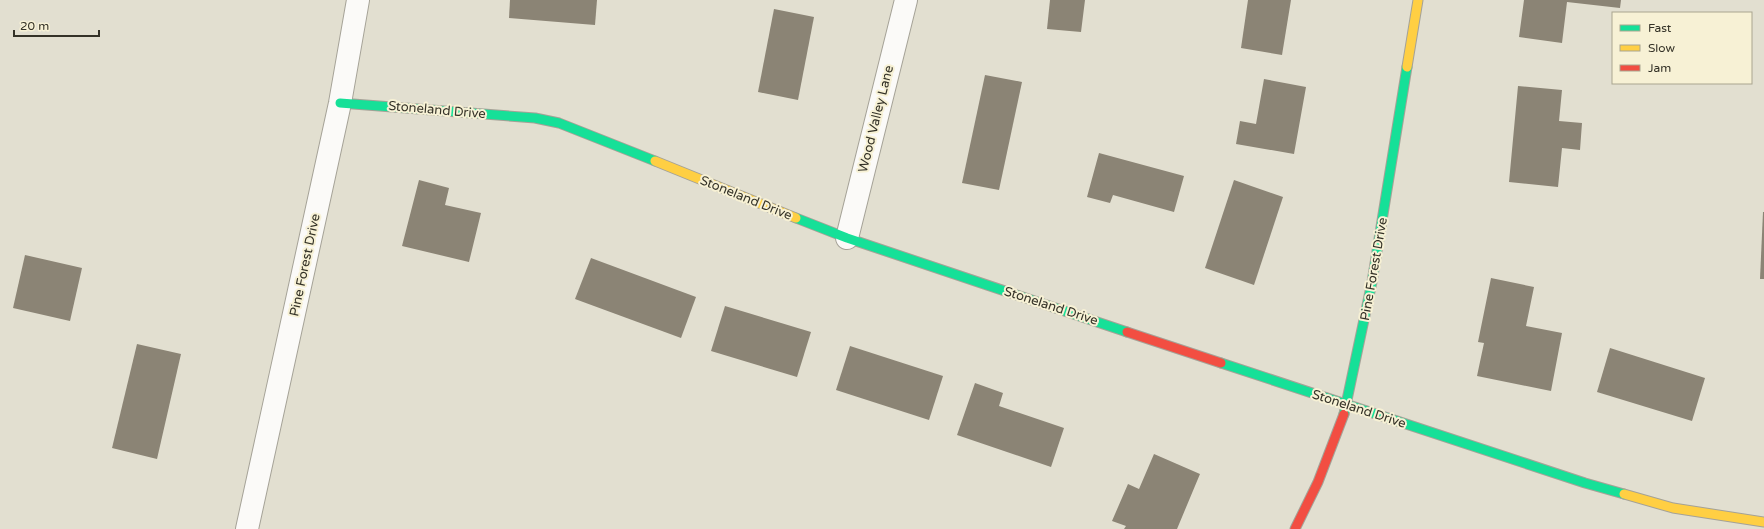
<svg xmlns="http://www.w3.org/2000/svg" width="1764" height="529" font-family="'Varela Round',sans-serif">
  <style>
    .building { fill: #8b8475 }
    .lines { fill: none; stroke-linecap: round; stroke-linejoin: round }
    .street-casing { stroke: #a5a297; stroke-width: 24 }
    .fast-casing { stroke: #a5a297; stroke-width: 11 }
    .slow-casing { stroke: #a5a297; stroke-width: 11 }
    .jam-casing { stroke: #a5a297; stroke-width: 11 }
    .street { stroke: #fbfaf8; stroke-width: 22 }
    .fast { stroke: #16e098; stroke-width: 9 }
    .slow { stroke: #ffcf43; stroke-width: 9 }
    .jam { stroke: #f24e42; stroke-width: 9 }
    .labels { text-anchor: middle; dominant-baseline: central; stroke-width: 4; stroke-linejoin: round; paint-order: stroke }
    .street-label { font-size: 13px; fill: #343227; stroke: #f7f1d5 }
  </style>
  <rect width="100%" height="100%" fill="#e2dfd0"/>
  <g class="building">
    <path d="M510,0H597L595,25L509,18Z"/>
    <path d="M1050,0H1085L1081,32L1047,29Z"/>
    <path d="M1248,0H1291L1282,55L1241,48Z"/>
    <path d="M1524,0H1621L1620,8L1567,2L1562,43L1519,37Z"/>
    <path d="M774,9L814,17L798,100L758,92Z"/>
    <path d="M985,75L1022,82L999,190L962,183Z"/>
    <path d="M1264,79L1306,87L1294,154L1236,144L1240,121L1256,124Z"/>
    <path d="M1518,86L1562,90L1559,121L1582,123L1580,150L1562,148L1558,187L1509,182Z"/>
    <path d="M1099,153L1184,176L1174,212L1113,195L1110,203L1087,197Z"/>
    <path d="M419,180L449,188L445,205L481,213L469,262L402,246Z"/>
    <path d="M1234,180L1283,197L1254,285L1205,268Z"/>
    <path d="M1763,212H1764V279H1760Z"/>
    <path d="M25,255L82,268L70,321L13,308Z"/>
    <path d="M591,258L696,297L681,338L575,299Z"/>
    <path d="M1491,278L1534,287L1526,326L1562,333L1551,391L1477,376L1484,343L1478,342Z"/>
    <path d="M725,306L811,332L797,377L711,351Z"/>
    <path d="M137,344L181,354L157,459L112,448Z"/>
    <path d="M850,346L943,376L929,420L836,390Z"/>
    <path d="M1610,348L1705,378L1692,421L1597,392Z"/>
    <path d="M975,383L1003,393L999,406L1064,428L1051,467L957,435Z"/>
    <path d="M1154,454L1200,474L1177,529H1124L1126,526L1112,521L1128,484L1139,489Z"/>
  </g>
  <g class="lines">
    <g class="street-casing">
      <g id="street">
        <path d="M847,238L906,0"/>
        <path d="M247,529L340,103L358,0"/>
      </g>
    </g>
    <g class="fast-casing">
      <g id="fast">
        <path d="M340,103L535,118L559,123L655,161"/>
        <path d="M796,218L847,238L1127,332"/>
        <path d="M1221,363L1585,483L1624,494"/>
        <path d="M1344,414L1372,282L1407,67"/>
      </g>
    </g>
    <g class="slow-casing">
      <g id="slow">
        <path d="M1407,67L1418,0"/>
        <path d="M655,161L796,218"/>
        <path d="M1624,494L1673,508L1764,522"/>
      </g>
    </g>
    <g class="jam-casing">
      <g id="jam">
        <path d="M1127,332L1221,363"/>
        <path d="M1295,529L1318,482L1344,414"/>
      </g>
    </g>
    <use href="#street" class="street"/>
    <use href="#fast" class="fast"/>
    <use href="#slow" class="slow"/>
    <use href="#jam" class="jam"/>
  </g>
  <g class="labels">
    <g class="street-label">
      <text transform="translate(437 110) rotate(5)">Stoneland Drive</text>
      <text transform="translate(876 119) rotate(-76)">Wood Valley Lane</text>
      <text transform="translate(746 198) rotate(22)">Stoneland Drive</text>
      <text transform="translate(305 265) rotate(-78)">Pine Forest Drive</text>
      <text transform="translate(1374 269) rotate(-80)">Pine Forest Drive</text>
      <text transform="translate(1051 306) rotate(18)">Stoneland Drive</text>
      <text transform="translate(1359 409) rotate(18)">Stoneland Drive</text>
    </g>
  </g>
  <rect x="1612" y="12" width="140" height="72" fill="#f7f1d5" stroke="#a9a58f"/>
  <rect x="1620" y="25" width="20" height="6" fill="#16e098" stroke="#a9a58f"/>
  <text x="1648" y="32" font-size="12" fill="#343227">Fast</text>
  <rect x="1620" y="45" width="20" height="6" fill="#ffcf43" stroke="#a9a58f"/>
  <text x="1648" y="52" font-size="12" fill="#343227">Slow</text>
  <rect x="1620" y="65" width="20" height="6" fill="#f24e42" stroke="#a9a58f"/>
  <text x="1648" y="72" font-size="12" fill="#343227">Jam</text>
  <path d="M14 30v6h85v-6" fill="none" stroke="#343227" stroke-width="2"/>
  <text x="20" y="30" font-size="12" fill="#343227" stroke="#f7f1d5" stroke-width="3" paint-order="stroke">20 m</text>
</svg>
